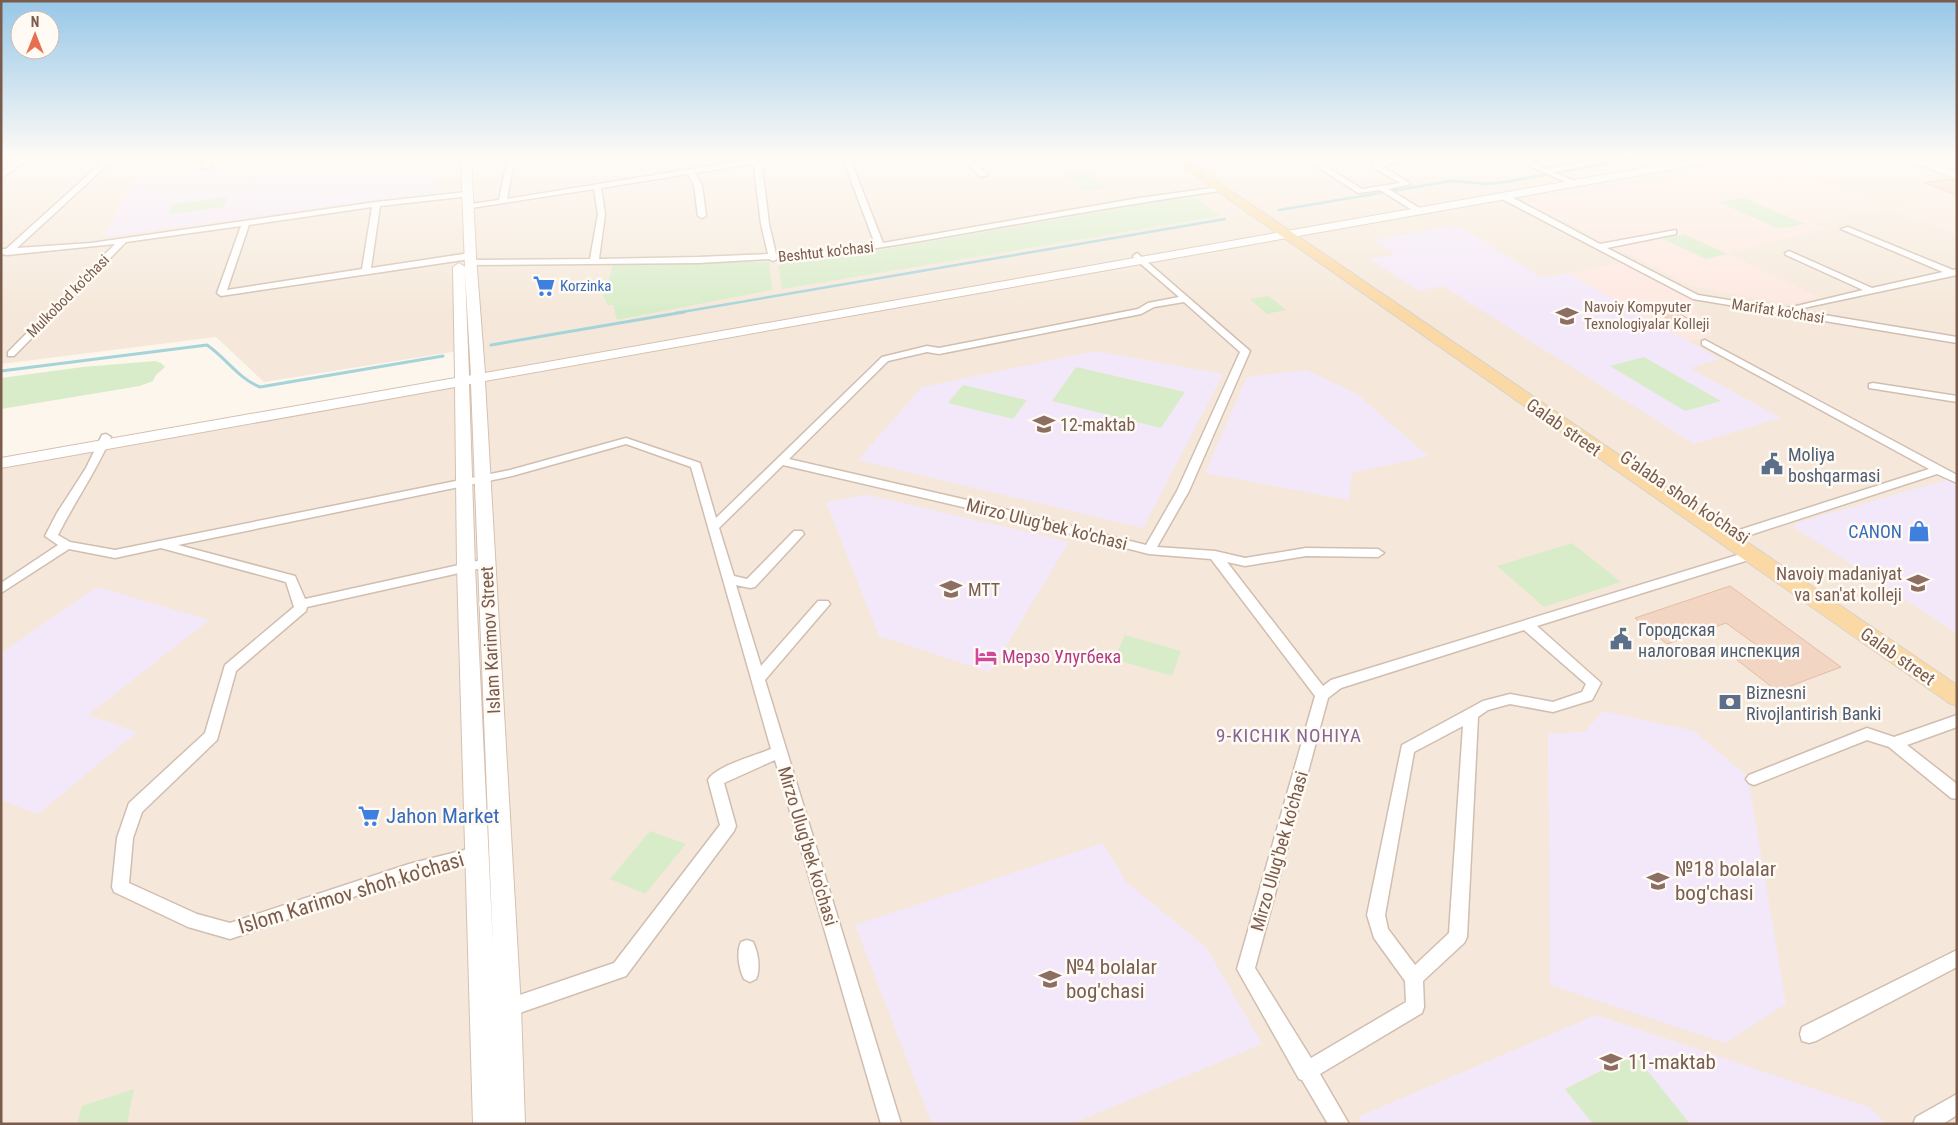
<svg xmlns="http://www.w3.org/2000/svg" width="1958" height="1125" font-family="'Roboto Condensed',sans-serif">
  <style>
    .residential { fill: #f5e8da }
    .commercial { fill: #fde8e0 }
    .education { fill: #f3e8fa }
    .green { fill: #d8ecc9 }
    .lines { fill: none; stroke-linecap: round; stroke-linejoin: round }
    .stream-far1 { stroke: #a5d3da; stroke-width: 2.5 }
    .stream { stroke: #a5d3da; stroke-width: 3 }
    .building { fill: #f3d5c3; stroke: #e6bba3 }
    .street-casing { stroke: #d1beb0; stroke-width: 3 }
    .secondary-casing { stroke: #d6c0b0; stroke-width: 2 }
    .primary-casing { stroke: #dad1cd; stroke-width: 2 }
    .street { fill: #fff; fill-rule: evenodd }
    .secondary { fill: #fff; fill-rule: evenodd }
    .primary { fill: #fbd9a5; fill-rule: evenodd }
    .labels { text-anchor: middle; dominant-baseline: central; stroke-width: 5; stroke-linejoin: round; paint-order: stroke }
    .far-street-label { font-size: 15px; fill: #7a5c4d; stroke: #fffaf3 }
    .far-shop-label { font-size: 15px; fill: #366cbe; stroke: #fffaf3; text-anchor: start }
    .far-education-label { font-size: 15px; fill: #785e54; stroke: #fffaf3; text-anchor: start }
    .education-label { font-size: 18px; fill: #785e54; stroke: #fffaf3; text-anchor: start }
    .street-label { font-size: 18px; fill: #7a5c4d; stroke: #fffaf3 }
    .service-label { font-size: 18px; fill: #4e5e75; stroke: #fffaf3; text-anchor: start }
    .shop-label { font-size: 18px; fill: #366cbe; stroke: #fffaf3; text-anchor: end }
    .hotel-label { font-size: 18px; fill: #b23c85; stroke: #fffaf3; text-anchor: start }
    .neighbourhood-label { font-size: 19px; letter-spacing: 1px; fill: #846695; stroke: #fffaf3 }
    .near-shop-label { font-size: 21px; fill: #366cbe; stroke: #fffaf3; text-anchor: start }
    .near-education-label { font-size: 21px; fill: #785e54; stroke: #fffaf3; text-anchor: start }
    .near-street-label { font-size: 21px; fill: #7a5c4d; stroke: #fffaf3 }
  </style>
  <rect width="100%" height="100%" fill="#fdf6ec"/>
  <path class="residential" d="M1,156H1957V1124H1V459L471,376V349L264,382L216,337L1,364Z"/>
  <g class="commercial">
    <path d="M1771,160L1888,209L1957,195V235L1888,209L1812,223L1827,229L1728,253L1819,297L1792,304L1693,287L1528,203Z"/>
    <path d="M1621,263L1696,302L1694,308L1714,335L1687,341L1567,273Z"/>
  </g>
  <g class="education">
    <path d="M303,156H434L435,192L104,237L136,176Z"/>
    <path d="M1457,225L1543,278L1567,273L1720,359L1690,368L1781,418L1694,444L1443,286L1419,291L1370,259L1397,254L1373,240Z"/>
    <path d="M1096,351L1223,374L1143,528L858,460L922,387Z"/>
    <path d="M1306,370L1357,394L1428,456L1352,473L1349,500L1205,473L1247,377Z"/>
    <path d="M1950,479L1957,483V633L1794,527L1796,523Z"/>
    <path d="M868,495L1069,542L990,672L879,636L826,502Z"/>
    <path d="M97,587L209,620L88,715L137,732L38,814L1,800V653Z"/>
    <path d="M1603,711L1694,731L1748,777L1786,1004L1725,1043L1550,985L1548,734L1584,732Z"/>
    <path d="M1103,843L1126,882L1206,947L1262,1044L1072,1124H932L855,925Z"/>
    <path d="M1596,1015L1871,1108L1886,1124H1363L1358,1117Z"/>
  </g>
  <g class="green">
    <path d="M1085,171L1106,188L1085,191L1065,175Z"/>
    <path d="M1193,196L1220,216L782,289L778,262L880,250Z"/>
    <path d="M227,197L224,207L169,214L173,204Z"/>
    <path d="M1744,198L1805,224L1779,229L1718,202Z"/>
    <path d="M1684,234L1727,254L1706,259L1663,239Z"/>
    <path d="M769,262L772,290L617,320L613,305H608L603,296L614,263Z"/>
    <path d="M1269,296L1286,310L1267,314L1250,299Z"/>
    <path d="M1644,357L1721,401L1685,411L1610,366Z"/>
    <path d="M155,361L161,363L165,367L156,375L153,381L140,386L1,409V378L83,367Z"/>
    <path d="M1076,367L1185,392L1161,428L1052,401Z"/>
    <path d="M963,385L1027,400L1013,419L948,403Z"/>
    <path d="M1572,543L1621,582L1544,607L1497,566Z"/>
    <path d="M1125,635L1181,651L1172,676L1114,659Z"/>
    <path d="M650,831L686,844L645,894L610,879Z"/>
    <path d="M1634,1054L1690,1124H1593L1565,1089Z"/>
    <path d="M134,1089L127,1124H77L82,1106Z"/>
  </g>
  <g class="lines">
    <g class="stream-far1">
      <path d="M1279,210L1451,181L1487,184L1505,182L1649,156"/>
      <path d="M676,313L1225,219"/>
    </g>
    <g class="stream">
      <path d="M491,345L684,312"/>
      <path d="M1,371L207,345C226,358 239,379 260,387L443,356"/>
    </g>
  </g>
  <g class="building">
    <path d="M1947,179L1957,182V195L1925,183Z"/>
    <path d="M1659,302L1689,319L1674,322L1643,305Z"/>
    <path d="M1730,586L1841,667L1777,691L1732,656L1758,646L1726,623L1667,644L1635,618Z"/>
  </g>
  <g class="lines">
    <g class="street-casing">
      <g id="street">
        <path d="M23,156H31L1,179V173Z"/>
        <path d="M109,156H117L17,248L91,243L376,202L467,192H470V196L380,206L371,268L470,253L474,256L470,259L221,296L217,293L241,226L126,242L14,356H8V352L115,244L7,255L1,254V249H6ZM372,207L362,269L227,290L249,225Z"/>
        <path d="M208,156H215L209,168H203L202,166Z"/>
        <path d="M267,156H274L270,161L266,159Z"/>
        <path d="M508,156H515L507,199L772,156H791L759,163L762,166L769,224L776,254L816,252L875,244L842,156H849L883,243L1139,198L1219,187L1223,189L1219,191C1140,202 1062,216 983,230C914,242 847,255 777,259L773,261L769,259L699,263L467,265L466,263L470,260L590,259L598,214L594,189L465,209V205L499,200ZM752,164L754,167L761,224L768,254L699,257L599,259L605,214L601,188L688,174L694,185L698,216L702,218L706,216L702,185L695,173Z"/>
        <path d="M959,156H967L988,175L981,177Z"/>
        <path d="M1301,156H1310L1362,189L1400,183L1372,167V163L1408,156H1424L1382,166L1411,184L1389,189L1424,211L1417,213L1380,190L1358,193Z"/>
        <path d="M1509,156H1519L1546,169L1618,156H1636L1553,172L1577,182V186H1574Z"/>
        <path d="M1500,194H1506L1600,244L1676,230V234L1607,248L1698,295L1784,309L1863,290L1786,255L1785,253L1789,251L1872,288L1943,272L1841,229L1848,227L1953,270L1957,269V275L1794,310L1957,337V343L1693,299L1500,198Z"/>
        <path d="M1137,253L1250,351L1189,491L1157,547L1215,551L1245,558L1306,548L1378,549L1384,553L1378,557L1306,556L1245,566L1227,562L1323,686L1331,680L1747,552H1755L1757,555L1755,558L1537,626L1601,683L1592,700L1553,712L1510,704L1488,710L1478,717L1467,937L1464,943L1423,981L1424,1007L1422,1013L1320,1074L1349,1124H1328L1302,1080L1299,1079L1237,969L1315,696L1211,559L1149,554L980,511L783,465L719,528L734,576L747,579L794,531H802L804,534L755,587L750,588L736,585L761,666L818,601H828L830,604L765,680L901,1124H881L775,760L724,783L736,826L734,831L626,976L508,1017L501,1014L499,1008L501,1002L508,999L614,963L720,825L708,780C715,766 757,755 771,749L691,467L626,444L512,476L178,545L295,576L305,599L486,559L492,563L486,567L307,607L306,611L236,671L217,740L142,812L133,838L129,883L197,914L230,923L409,864L480,846L486,848L488,853L486,858L480,860L409,878L230,939L188,927L114,892L112,887L117,838L129,803L205,733L225,665L294,607L286,582L161,548L115,558L69,549L1,593V583L58,545L45,536L57,513L86,468L102,435L106,434L111,437C96,472 75,501 58,535L70,542L115,550L510,470L626,438L700,463L716,518L882,357L927,346L939,348L1138,309L1148,303L1179,297L1134,258L1133,256ZM1184,302L1240,352L1177,491L1146,545L980,503L789,459L888,361L927,352L939,354L1141,314L1154,307ZM1524,630L1586,684L1582,692L1553,702L1510,694L1483,701L1402,745L1367,915L1374,938L1405,981L1406,1002L1311,1058L1255,968L1328,698L1341,688ZM1463,726L1449,933L1415,965L1388,929L1385,915L1414,752Z"/>
        <path d="M1705,340L1957,475V483L1937,474L1744,537H1736L1734,534L1736,531L1929,469L1702,345V341Z"/>
        <path d="M1873,383L1957,396V402L1869,388V384Z"/>
        <path d="M1957,715V727L1907,745L1957,784V799L1951,798L1889,747L1867,740L1754,785L1749,783L1746,779L1749,775L1867,728L1894,737Z"/>
        <path d="M747,940L753,942C758,952 761,969 756,979L750,982L744,979C739,969 736,952 741,942Z"/>
        <path d="M1957,950V967L1816,1041L1809,1043L1802,1041L1800,1034L1802,1027Z"/>
        <path d="M1957,1094V1115L1943,1124H1913L1916,1117Z"/>
      </g>
    </g>
    <g class="secondary-casing">
      <g id="secondary">
        <path d="M461,156H471L476,256L485,373L1711,156H1735L1730,159L485,381L521,1008L525,1124H473L457,567L455,387L1,468V458L455,378L453,267L459,263L465,267ZM465,272L471,375L469,376ZM469,384H471L493,948L475,567Z"/>
        <path d="M1896,156H1911L1957,172V179Z"/>
      </g>
    </g>
    <g class="primary-casing">
      <path id="primary" d="M1167,156H1180L1957,685V706L1949,703Z"/>
    </g>
    <use href="#street" class="street"/>
    <use href="#secondary" class="secondary"/>
    <use href="#primary" class="primary"/>
  </g>
  <linearGradient id="sky" x2="0" y2="1"><stop stop-color="#97c7e8"/><stop offset="0.5" stop-color="#fefbf6"/><stop offset="1" stop-color="#fefbf6" stop-opacity="0"/></linearGradient>
  <rect width="1958" height="314" fill="url(#sky)"/>
  <defs>
    <g id="supermarket-bare" transform="scale(1.725)"><path d="M-6-5.5h2.5l.6 2H6L4.5 2H-2.5L-4.4-4H-6ZM-1.5 3.2a1.3 1.3 0 1 0 .1 0ZM3 3.2a1.3 1.3 0 1 0 .1 0Z" fill="#3f7fe0" stroke="#fffaf3" stroke-width="2.5" paint-order="stroke"/></g>
    <g id="university-bare" transform="scale(1.725)"><path d="M0-5L7-2L0 1L-7-2ZM-4 1L0 2.5L4 1V4Q0 6-4 4Z" fill="#8d6e63" stroke="#fffaf3" stroke-width="2.5" paint-order="stroke"/></g>
    <g id="school-bare" transform="scale(1.725)"><path d="M0-5L7-2L0 1L-7-2ZM-4 1L0 2.5L4 1V4Q0 6-4 4Z" fill="#8d6e63" stroke="#fffaf3" stroke-width="2.5" paint-order="stroke"/></g>
    <g id="civic-bare" transform="scale(1.725)"><path d="M-.6-6.5H3V-4.5H.6V-3L4-1V1h2V6H-6V1h2V-1L-.6-3ZM-1.2 2.5V6h2.4V2.5Z" fill="#5c6f8a" stroke="#fffaf3" stroke-width="2.5" paint-order="stroke"/></g>
    <g id="shop-bare" transform="scale(1.725)"><path d="M-5-2.5h2.3a2.7 3.5 0 0 1 5.4 0H5L5.5 6h-11ZM-1.5-2.5h3a1.5 2.3 0 0 0-3 0Z" fill="#3f7fe0" stroke="#fffaf3" stroke-width="2.5" paint-order="stroke"/></g>
    <g id="hotel-bare" transform="scale(1.725)"><path d="M-6-4.5h1.5V1H6V5H4.5V3h-9V5H-6ZM-4 0a1.8 1.8 0 1 1 3.6 0ZM.5 0V-2.5h3Q6-2.5 6 0Z" fill="#d1479c" stroke="#fffaf3" stroke-width="2.5" paint-order="stroke"/></g>
    <g id="bank-bare" transform="scale(1.725)"><path d="M-6-4H6V4H-6ZM0-2.3a2.3 2.3 0 1 0 0 4.6a2.3 2.3 0 1 0 0-4.6Z" fill="#5c6f8a" stroke="#fffaf3" stroke-width="2.5" paint-order="stroke"/></g>
  </defs>
  <g fill-rule="evenodd">
    <use href="#supermarket-bare" x="544" y="286"/>
    <use href="#university-bare" x="1567" y="316"/>
    <use href="#school-bare" x="1044" y="424"/>
    <use href="#civic-bare" x="1772" y="464"/>
    <use href="#shop-bare" x="1919" y="531"/>
    <use href="#university-bare" x="1918" y="583"/>
    <use href="#school-bare" x="951" y="589"/>
    <use href="#civic-bare" x="1621" y="639"/>
    <use href="#hotel-bare" x="986" y="656"/>
    <use href="#bank-bare" x="1730" y="702"/>
    <use href="#supermarket-bare" x="369" y="816"/>
    <use href="#school-bare" x="1658" y="881"/>
    <use href="#school-bare" x="1050" y="979"/>
    <use href="#school-bare" x="1611" y="1062"/>
  </g>
  <g class="labels">
    <g class="far-street-label">
      <text transform="translate(826 252) rotate(-6)">Beshtut ko'chasi</text>
      <text transform="translate(68 296) rotate(-45)">Mulkobod ko'chasi</text>
      <text transform="translate(1778 311) rotate(9)">Marifat ko'chasi</text>
    </g>
    <g class="far-shop-label">
      <text x="560" y="286">Korzinka</text>
    </g>
    <g class="far-education-label">
      <text x="1584" y="307">Navoiy Kompyuter<tspan x="1584" dy="17">Texnologiyalar Kolleji</tspan></text>
    </g>
    <g class="education-label">
      <text x="1060" y="424">12-maktab</text>
      <text x="1902" y="573" text-anchor="end">Navoiy madaniyat<tspan x="1902" dy="21">va san'at kolleji</tspan></text>
      <text x="968" y="589">MTT</text>
    </g>
    <g class="street-label">
      <text transform="translate(1564 427) rotate(35)">Galab street</text>
      <text transform="translate(1685 497) rotate(34)">G'alaba shoh ko'chasi</text>
      <text transform="translate(1047 524) rotate(14)">Mirzo Ulug'bek ko'chasi</text>
      <text transform="translate(490 640) rotate(-93)">Islam Karimov Street</text>
      <text transform="translate(1898 656) rotate(35)">Galab street</text>
      <text transform="translate(808 846) rotate(73)">Mirzo Ulug'bek ko'chasi</text>
      <text transform="translate(1279 851) rotate(-74)">Mirzo Ulug'bek ko'chasi</text>
    </g>
    <g class="service-label">
      <text x="1788" y="454">Moliya<tspan x="1788" dy="21">boshqarmasi</tspan></text>
      <text x="1638" y="629">Городская<tspan x="1638" dy="21">налоговая инспекция</tspan></text>
      <text x="1746" y="692">Biznesni<tspan x="1746" dy="21">Rivojlantirish Banki</tspan></text>
    </g>
    <g class="shop-label">
      <text x="1902" y="531">CANON</text>
    </g>
    <g class="hotel-label">
      <text x="1002" y="656">Мерзо Улугбека</text>
    </g>
    <g class="neighbourhood-label">
      <text x="1289" y="735">9-KICHIK NOHIYA</text>
    </g>
    <g class="near-shop-label">
      <text x="386" y="816">Jahon Market</text>
    </g>
    <g class="near-education-label">
      <text x="1675" y="869">№18 bolalar<tspan x="1675" dy="24">bog'chasi</tspan></text>
      <text x="1066" y="967">№4 bolalar<tspan x="1066" dy="24">bog'chasi</tspan></text>
      <text x="1628" y="1062">11-maktab</text>
    </g>
    <g class="near-street-label">
      <text transform="translate(351 893) rotate(-17)">Islom Karimov shoh ko'chasi</text>
    </g>
  </g>
  <rect width="1958" height="1125" fill="none" stroke="#7a5c4d" stroke-width="5"/>
  <g transform="translate(35 35)"><circle r="24" fill="#fffaf3" stroke="#cabbb1"/>
  <path d="M0-4L9 19L0 12L-9 19Z" fill="#e76f51"/>
  <text y="-8" font-size="14" font-weight="bold" text-anchor="middle" fill="#7a5c4d">N</text>
  </g>
</svg>
